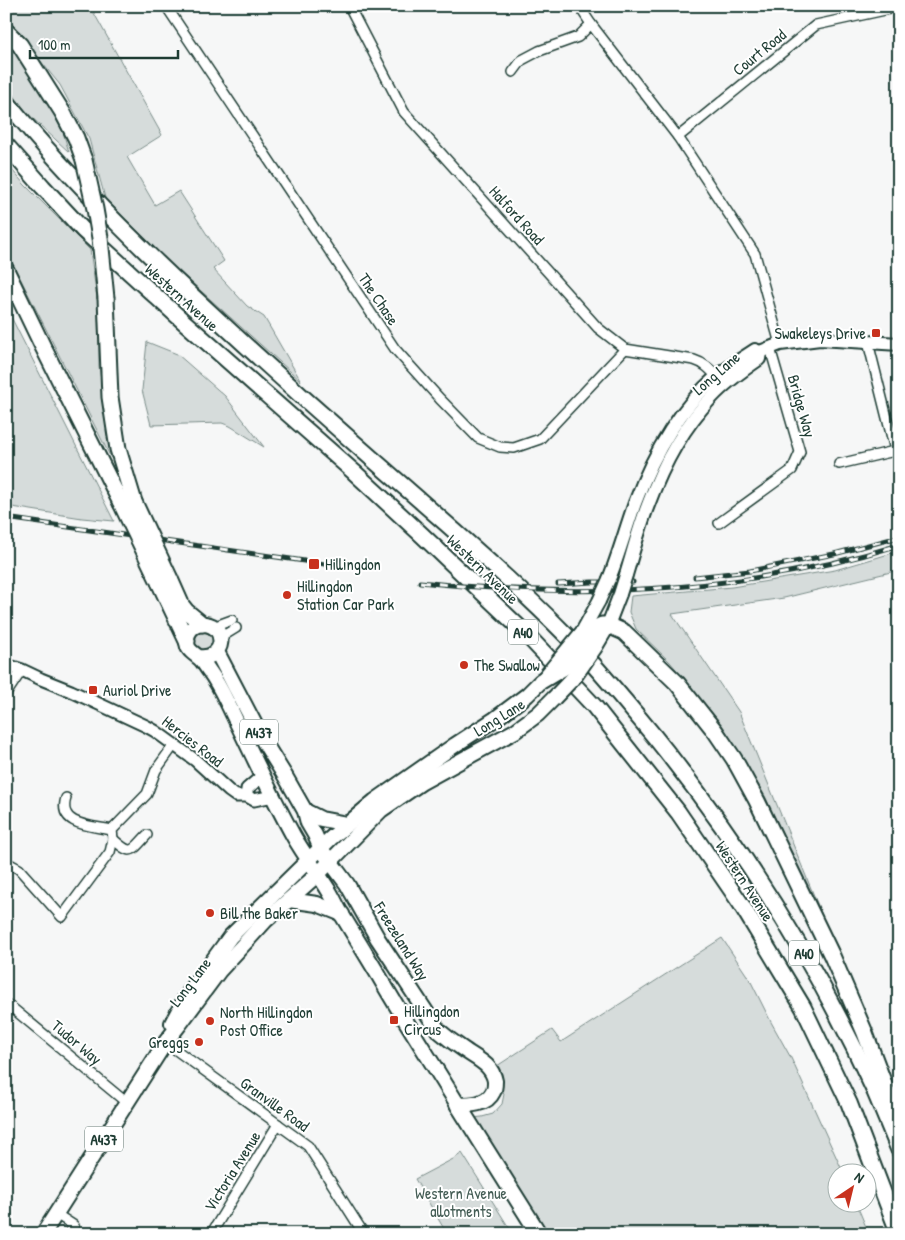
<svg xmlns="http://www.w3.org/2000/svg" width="905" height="1240" font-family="'Patrick Hand',sans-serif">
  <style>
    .green { fill: #d6dcdb; stroke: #7a8c88 }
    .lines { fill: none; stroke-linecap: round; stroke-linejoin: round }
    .minor-casing { stroke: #1f3d34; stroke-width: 12 }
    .tertiary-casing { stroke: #1f3d34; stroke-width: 15 }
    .secondary-casing { stroke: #1f3d34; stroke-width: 16 }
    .primary-casing { stroke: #1f3d34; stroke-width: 18 }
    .trunk-casing { stroke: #1f3d34; stroke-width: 19 }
    .minor { stroke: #fff; stroke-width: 9 }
    .tertiary { stroke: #fff; stroke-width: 11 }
    .secondary { stroke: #fff; stroke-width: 12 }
    .primary { stroke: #fff; stroke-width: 14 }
    .trunk { stroke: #fff; stroke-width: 15 }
    .rail-casing { stroke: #1f3d34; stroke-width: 5 }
    .rail { stroke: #fff; stroke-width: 3; stroke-dasharray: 9; stroke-linecap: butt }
    .secondary-bridge-casing { stroke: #1f3d34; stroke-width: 16; stroke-linecap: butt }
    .primary-bridge-casing { stroke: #1f3d34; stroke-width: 18; stroke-linecap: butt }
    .trunk-bridge-casing { stroke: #1f3d34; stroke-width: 19; stroke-linecap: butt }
    .secondary-bridge { stroke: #fff; stroke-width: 12 }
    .primary-bridge { stroke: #fff; stroke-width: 14 }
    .trunk-bridge { stroke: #fff; stroke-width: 15 }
    .poi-dot { fill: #c8321e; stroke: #fff; stroke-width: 2 }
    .labels { text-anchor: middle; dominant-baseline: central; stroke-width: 4; stroke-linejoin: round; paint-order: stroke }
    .shield { fill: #fff; stroke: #627771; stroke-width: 1 }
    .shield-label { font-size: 15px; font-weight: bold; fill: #1f3d34 }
    .street-label { font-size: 16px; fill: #1f3d34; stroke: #fff }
    .poi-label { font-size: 16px; fill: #1f3d34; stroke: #fff; text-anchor: start }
    .park-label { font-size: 16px; fill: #445d55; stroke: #fff }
  </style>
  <rect width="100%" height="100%" fill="#f6f7f7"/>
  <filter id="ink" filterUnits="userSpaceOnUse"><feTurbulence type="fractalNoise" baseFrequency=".02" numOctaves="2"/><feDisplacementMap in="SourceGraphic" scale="10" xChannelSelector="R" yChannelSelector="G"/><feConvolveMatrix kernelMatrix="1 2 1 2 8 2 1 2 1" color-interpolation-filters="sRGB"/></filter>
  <g filter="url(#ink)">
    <g class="green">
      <path d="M6,6H90L162,135L127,157L155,205L179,191L224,261L213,269L247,306L264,317L301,381L171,264L105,198L89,139L60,85L6,18Z"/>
      <path d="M6,43L22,62L46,100L63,132L69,152L28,114L6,85Z"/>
      <path d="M6,163L25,185L90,250L98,305L99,366L111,458L6,250Z"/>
      <path d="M6,307L114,521L82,518L6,506Z"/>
      <path d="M147,342L177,354L225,396L264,447L230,426L222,423L151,425L142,390Z"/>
      <path d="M899,551V570L784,598L672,614L739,712L839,957L765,796L723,726L670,662L636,629L629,612L631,596L732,587L835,570Z"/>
      <circle cx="204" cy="641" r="9"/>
      <path d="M722,938L750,980L771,1022L791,1058L843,1172H838V1202L856,1203L869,1234H546L472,1118L482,1117L493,1114L502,1104L504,1094L500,1083L497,1066L552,1030L561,1042Z"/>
      <path d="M462,1153L513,1234H447L415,1179L455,1158Z"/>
    </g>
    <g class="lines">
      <g class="minor-casing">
        <g id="minor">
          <path d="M166,6L395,349L440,399L478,438L500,447L514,448L540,439L625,349"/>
          <path d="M349,6L404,112L598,328L625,349L694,360C704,363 710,369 717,377"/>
          <path d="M579,6L591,24L678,137L755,254L780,344"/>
          <path d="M513,72L522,60L539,51L578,37L591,24"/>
          <path d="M678,137L816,25L899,7"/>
          <path d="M868,342L895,450"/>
          <path d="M839,464L899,450"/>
          <path d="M719,523L792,470L800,452L770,348"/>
          <path d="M213,627L232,620"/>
          <path d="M221,641L223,636L236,628"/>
          <path d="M6,694L22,670"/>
          <path d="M66,798C57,826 93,826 112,830"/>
          <path d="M113,839C132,856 131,852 147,835"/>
          <path d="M6,862L19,869L62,917L110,852L113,839L112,830L147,794L156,770L174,745"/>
          <path d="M6,1004L11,1007L127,1103"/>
          <path d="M165,1043L176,1050L308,1146L364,1234"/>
          <path d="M56,1214L73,1225L74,1226L69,1234"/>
          <path d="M211,1234L278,1124"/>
        </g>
      </g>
      <g class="tertiary-casing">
        <g id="tertiary">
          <path d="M6,665L22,670L41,679L71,691L146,726L155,731L195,760L229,791L236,796H247L254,800L273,796"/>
          <path d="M247,796V789L262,776"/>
        </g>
      </g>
      <g class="secondary-casing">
        <g id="secondary">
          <path d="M626,575C633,552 639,528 648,505C662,467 683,427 712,397C726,382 743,370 759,359L760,352"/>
          <path d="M609,579C619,554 626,528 635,503C652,457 679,409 717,376C729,367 742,358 755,350L760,352L780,344L820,339L899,344"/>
          <path d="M608,625L620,594"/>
          <path d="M583,630L599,601"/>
        </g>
      </g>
      <g class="primary-casing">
        <g id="primary">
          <path d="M595,647L608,625"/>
          <path d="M199,657C226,660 227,626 205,624C200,624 195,625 191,629C187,634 186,641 188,647C190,652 194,653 198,657C203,660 206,667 210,672C218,683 224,696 230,708C251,752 271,795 294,837C305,856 318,873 329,891C334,899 337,907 342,915C354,935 367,956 379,976C404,1020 432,1062 458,1105C470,1105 487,1105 493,1092C495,1089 495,1085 495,1081C492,1064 475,1058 463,1049C454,1043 446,1037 438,1030L378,939L347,884L321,849L315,835L308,823L305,811L285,776L264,742L217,652"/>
          <path d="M305,811L321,819L347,824"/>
          <path d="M289,900L317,904L342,914"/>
          <path d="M172,1023L186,997L230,937L330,839L375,801L455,745L495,719L527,695L541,681"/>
          <path d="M43,1234L165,1043L179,1025L219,971L243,945L266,920L318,874L381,810L422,782L515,731L538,714L554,698"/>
        </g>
      </g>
      <g class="trunk-casing">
        <g id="trunk">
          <path d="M6,31L20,45L63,113L76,138L84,160"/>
          <path d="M6,101C77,188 158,265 241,341C280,377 320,413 360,448C430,510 502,570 567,636C598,668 626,702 654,736C742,845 817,964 875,1092C883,1111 891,1130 899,1150"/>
          <path d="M6,145L43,187L83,230L183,321L354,472L422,535L525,633L594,706L678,812L741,904L803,1007L849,1103L899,1234"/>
          <path d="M6,270L43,347L121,503"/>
          <path d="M106,298L110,397L118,449L134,502"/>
          <path d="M170,579L182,606L186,611L202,624"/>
          <path d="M159,582L187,641"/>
          <path d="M589,638L598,627L602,625H608L624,632L677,683L715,731L734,759L757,801L832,956L865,1033L899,1124"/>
          <path d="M458,1105L539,1234"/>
        </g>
      </g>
      <use href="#minor" class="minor"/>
      <use href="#tertiary" class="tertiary"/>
      <use href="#secondary" class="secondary"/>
      <use href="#primary" class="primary"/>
      <use href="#trunk" class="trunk"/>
      <g class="rail-casing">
        <g id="rail">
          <path d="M6,518L332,565"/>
          <path d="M695,577L750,571L834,554L899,537"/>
          <path d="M420,582C580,599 745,593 899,545"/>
          <path d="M558,584L592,582H633"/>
        </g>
      </g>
      <use href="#rail" class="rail"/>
      <g class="secondary-bridge-casing">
        <g id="secondary-bridge">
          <path d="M620,594L626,575"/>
          <path d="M599,601L609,579"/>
          <path d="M544,677L583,630"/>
        </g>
      </g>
      <g class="primary-bridge-casing">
        <path id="primary-bridge" d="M554,698L575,676L595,647"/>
      </g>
      <g class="trunk-bridge-casing">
        <g id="trunk-bridge">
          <path d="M84,160L95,209L100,238L106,298"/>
          <path d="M134,502L170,579"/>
          <path d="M121,503L159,582"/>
          <path d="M541,681L566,666L589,638"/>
        </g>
      </g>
      <use href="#secondary-bridge" class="secondary-bridge"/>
      <use href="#primary-bridge" class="primary-bridge"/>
      <use href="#trunk-bridge" class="trunk-bridge"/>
    </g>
  </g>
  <g class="poi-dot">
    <rect x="871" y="328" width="10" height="10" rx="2.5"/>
    <rect x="308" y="558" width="12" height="12" rx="2.5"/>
    <circle cx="287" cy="595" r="5"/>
    <circle cx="464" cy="665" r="5"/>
    <rect x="88" y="685" width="10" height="10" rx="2.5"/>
    <circle cx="210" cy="913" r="5"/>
    <rect x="389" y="1015" width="10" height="10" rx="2.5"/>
    <circle cx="210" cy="1021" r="5"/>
    <circle cx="199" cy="1042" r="5"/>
  </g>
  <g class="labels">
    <g class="shield">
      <rect x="508" y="619.5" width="30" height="25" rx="4"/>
      <rect x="240" y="719.5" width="38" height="25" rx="4"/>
      <rect x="789" y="940.5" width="30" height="25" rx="4"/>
      <rect x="85" y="1126.5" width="38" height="25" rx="4"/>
    </g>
    <g class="shield-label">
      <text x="523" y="632">A40</text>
      <text x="259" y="732">A437</text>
      <text x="804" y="953">A40</text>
      <text x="104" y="1139">A437</text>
    </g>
    <g class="street-label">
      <text transform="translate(759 52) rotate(-39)">Court Road</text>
      <text transform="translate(517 215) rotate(48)">Halford Road</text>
      <text transform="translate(182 297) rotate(42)">Western Avenue</text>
      <text transform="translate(379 299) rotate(56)">The Chase</text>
      <text transform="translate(716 373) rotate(-41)">Long Lane</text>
      <text transform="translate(802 406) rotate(74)">Bridge Way</text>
      <text transform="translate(483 569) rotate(44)">Western Avenue</text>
      <text transform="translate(499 717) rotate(-32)">Long Lane</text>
      <text transform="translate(193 741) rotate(38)">Hercies Road</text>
      <text transform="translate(745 881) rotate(57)">Western Avenue</text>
      <text transform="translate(402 941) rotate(58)">Freezeland Way</text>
      <text transform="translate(190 982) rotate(-53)">Long Lane</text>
      <text transform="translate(77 1042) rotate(40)">Tudor Way</text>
      <text transform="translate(275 1104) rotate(36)">Granville Road</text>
      <text transform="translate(232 1171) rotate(-58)">Victoria Avenue</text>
    </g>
    <g class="poi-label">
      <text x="866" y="333" text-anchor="end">Swakeleys Drive</text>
      <text x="325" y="564">Hillingdon</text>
      <text x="297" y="586">Hillingdon<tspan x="297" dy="18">Station Car Park</tspan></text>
      <text x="474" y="665">The Swallow</text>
      <text x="103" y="690">Auriol Drive</text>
      <text x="220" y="913">Bill the Baker</text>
      <text x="404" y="1011">Hillingdon<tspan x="404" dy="18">Circus</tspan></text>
      <text x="220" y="1012">North Hillingdon<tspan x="220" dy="18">Post Office</tspan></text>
      <text x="189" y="1042" text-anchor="end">Greggs</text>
    </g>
    <g class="park-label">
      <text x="461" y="1193">Western Avenue<tspan x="461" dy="18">allotments</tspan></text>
    </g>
  </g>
  <rect width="905" height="1240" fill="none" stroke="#fff" stroke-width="25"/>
  <rect x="12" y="12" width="880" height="1215" fill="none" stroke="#1f3d34" stroke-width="2" filter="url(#ink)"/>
  <g transform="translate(852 1188) rotate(35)"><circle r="24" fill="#ffffff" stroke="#a5b1ae"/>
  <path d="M0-4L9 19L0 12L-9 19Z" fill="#c8321e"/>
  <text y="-8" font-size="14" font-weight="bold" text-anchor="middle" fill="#1f3d34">N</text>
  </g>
  <path d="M30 50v8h148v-8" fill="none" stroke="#1f3d34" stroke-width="2.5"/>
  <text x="38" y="50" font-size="15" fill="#1f3d34" stroke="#ffffff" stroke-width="4" paint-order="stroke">100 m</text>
</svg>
